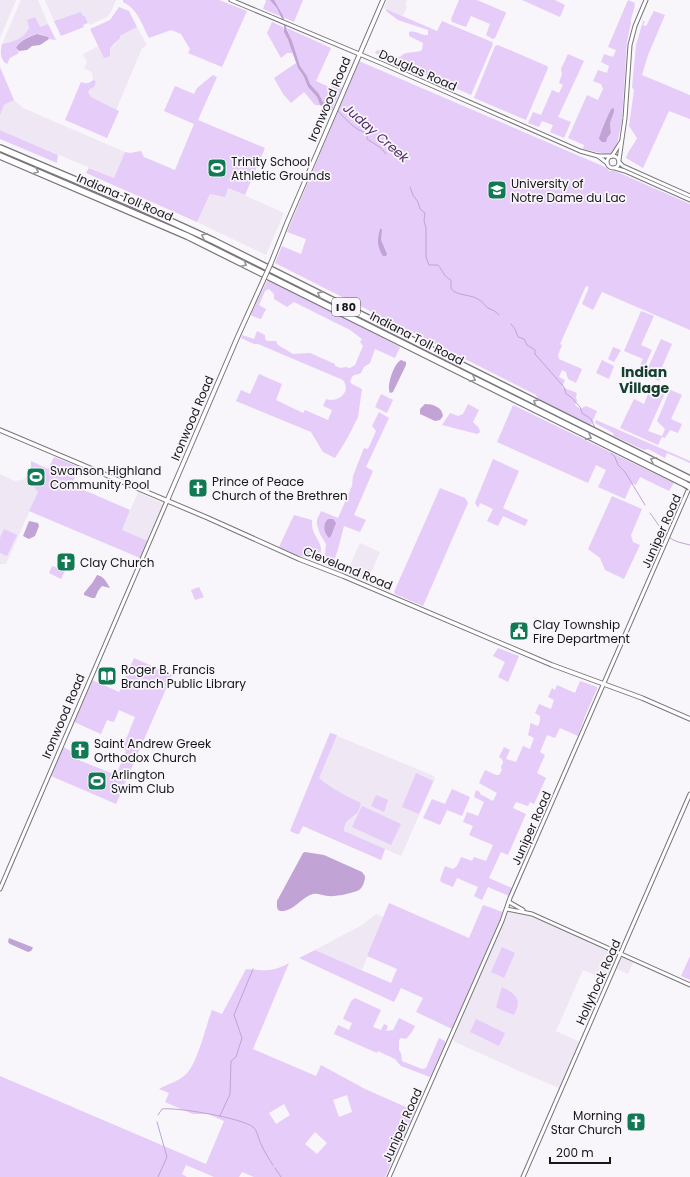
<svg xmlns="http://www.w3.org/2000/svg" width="690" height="1177" font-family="Poppins,sans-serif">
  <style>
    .built { fill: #efe7f4 }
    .green { fill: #e6ccf8; fill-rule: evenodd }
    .water { fill: #c1a3d6 }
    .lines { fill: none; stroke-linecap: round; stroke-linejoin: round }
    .stream { stroke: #c1a3d6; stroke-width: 1 }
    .tertiary-casing { stroke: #78757a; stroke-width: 5 }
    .secondary-casing { stroke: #78757a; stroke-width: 5.5 }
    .motorway-casing { stroke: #78757a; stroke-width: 8 }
    .tertiary { stroke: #fff; stroke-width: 3 }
    .secondary { stroke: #fff; stroke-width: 3.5 }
    .motorway { stroke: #fff; stroke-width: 5.5 }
    .secondary-bridge-casing { stroke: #78757a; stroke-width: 5.5; stroke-linecap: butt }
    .motorway-bridge-casing { stroke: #78757a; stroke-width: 8; stroke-linecap: butt }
    .secondary-bridge { stroke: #fff; stroke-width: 3.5 }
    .motorway-bridge { stroke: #fff; stroke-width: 5.5 }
    .oneway { stroke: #979697 }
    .labels { text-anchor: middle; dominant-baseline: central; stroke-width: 3.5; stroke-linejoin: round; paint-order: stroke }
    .shield { fill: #f8f5fb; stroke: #5a595c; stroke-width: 1 }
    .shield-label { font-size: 11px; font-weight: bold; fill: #171618 }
    .street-label { font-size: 12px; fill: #171618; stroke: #f8f5fb }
    .poi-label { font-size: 12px; fill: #171618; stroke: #f8f5fb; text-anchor: start }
    .water-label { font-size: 13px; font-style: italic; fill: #512a67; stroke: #f8f5fb }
    .quarter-label { font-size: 14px; font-weight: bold; fill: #14402d; stroke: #f8f5fb }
  </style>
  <rect width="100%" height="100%" fill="#f8f5fb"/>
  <g class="built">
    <path d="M0,0H16L0,38Z"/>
    <path d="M21,0H38L48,24L40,28L27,20L29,29L26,34L18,40L2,44Z"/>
    <path d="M45,0H116L111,12L107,17L90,25L85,16L65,18L64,17L54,21Z"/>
    <path d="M387,0H407L405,5L407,6L403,16L384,8Z"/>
    <path d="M137,27L147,45L142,48L116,110L91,97L88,92L96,81L93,80L92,72L84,68L87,62L83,54L99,46L104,57L110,55V48L115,45L120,36Z"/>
    <path d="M14,100L23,108L125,152L114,178L0,130V115L4,105Z"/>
    <path d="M228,188L284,213L266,255L197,222L210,194Z"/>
    <path d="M0,474L15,481L22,480L26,478L38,492L6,564H0Z"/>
    <path d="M138,492L160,502L162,505L148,541L122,530Z"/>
    <path d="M360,543L380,552L367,582L347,574V572Z"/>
    <path d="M330,733L434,776L435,779L401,856L385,849L381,860L294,822Z"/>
    <path d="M511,911L526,913L617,953V957L606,980L583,970L556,1031L580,1042L561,1087L559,1088L526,1074L455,1042L453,1039L508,912Z"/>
    <path d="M376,914L383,917L362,970L315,950L362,925Z"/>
    <path d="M622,957H624L634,961L628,974L615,968L620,958Z"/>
  </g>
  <g class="green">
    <path d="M123,0H219L247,11L222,67L188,53L190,49L181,34L171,30L149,38C142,25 138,9 123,2Z"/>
    <path d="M265,0H303L294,22L263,9L266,1Z"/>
    <path d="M459,0H477L505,12L506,13L495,38L493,39L486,35L490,24L471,16L466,27L452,22L451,19Z"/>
    <path d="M522,0H555L565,5L560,17Z"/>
    <path d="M628,0L635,3C635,9 630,19 631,23L627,41L622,120L616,149L611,154H605L583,149L584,145L568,138L587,95L598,100L603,89L601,84L593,81L598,70L607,73L609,66L601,62L604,54L613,57L616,50L608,47ZM614,112L610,123L611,131L606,139L600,136C607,126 603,120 614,112Z"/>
    <path d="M119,7L129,11L137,27L120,36V38L110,48V56L104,58L90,29L110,20Z"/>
    <path d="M386,9L437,31L442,21L492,42L493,44L471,95L375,53L376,51L380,50L393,56L400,57C406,50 415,54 422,50L423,43L409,36V32C416,30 421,36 428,35V30L398,20L386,11Z"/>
    <path d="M654,11L665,15L648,55L642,75L690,95V119L669,111L643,168L626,158C628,150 634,145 637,138L629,126L634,90L632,87L636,45L643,21H645L643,25L646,26Z"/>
    <path d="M81,12L83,16H85L88,23L83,25L84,27L61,36L54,21Z"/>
    <path d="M35,17L40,27L48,24L56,40L49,39L48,37C44,37 42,34 38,34C31,34 19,41 16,48L19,53L10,58L7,64C0,60 0,52 2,44C14,41 23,40 29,28L27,20Z"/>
    <path d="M272,22L283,27C285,35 290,44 293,53H287L281,58L267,33Z"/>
    <path d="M287,28L331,48L316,81L329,87L337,86L342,87L333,107L323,102L319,94L310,84L307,76L300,66Z"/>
    <path d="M498,45L547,66L548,68L526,120L474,98L495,46Z"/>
    <path d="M568,54L584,61L558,117L571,122L564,138L550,132L553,125L542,121L539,127L528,123L533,112L541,115L552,90L559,93L563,85L559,83L562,74L561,69Z"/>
    <path d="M359,61L605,167L609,171H615L690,204V330L602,292L593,310L582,304L589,287L586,286L560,344L562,345L558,355L559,359L582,369L576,383L568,379L566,372L562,370L559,377L565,380L562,387L577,393L576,397L577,401L575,405L580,409L586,406L597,411L591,425L539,400L536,395L275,263L282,246L301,254L306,239L287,232Z"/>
    <path d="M296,63L300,72L304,77L308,87L317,97L320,105H315L304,92L291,103L283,94L274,78Z"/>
    <path d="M0,67L14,100L4,105L0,115Z"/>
    <path d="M213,75L217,77L198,120L265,148L245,195L228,188L225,197L210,194L197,222L86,173L89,168L114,178L125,152L130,153L141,151L144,157L175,170L194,124L164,111L175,86L194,94L197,88Z"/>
    <path d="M93,80L96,81L94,87L90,89L88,92L91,97L119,111L107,138L65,120L81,82C87,84 89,84 93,80Z"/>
    <path d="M0,130L58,155L57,163L0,139Z"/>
    <path d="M268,279L400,347L395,358L375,349L370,363L364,367L361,373C354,376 353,373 350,382L352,384L362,389L358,417L348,437L335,458L323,452L311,432L236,401L241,390L250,394L259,374L282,384L276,400L303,413L305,410L328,420L332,410L323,406L326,399C338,403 352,392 343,380L258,344H254L241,338L242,335L254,339L257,331L265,335V339L267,341H276L278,345L293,354L310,353L335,364V366L341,368L345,367L350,368L355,365L363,346L360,342L362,339L350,330L294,302L287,307L274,299V294L269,289L265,291L259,305L266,309L261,319L252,316L251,314Z"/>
    <path d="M641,311L654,316L641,345L652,350L642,373L637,372L643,359L624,351Z"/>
    <path d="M661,339L672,344L662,367L665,368L659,381L645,374Z"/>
    <path d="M613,347L621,350L614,362L608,359Z"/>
    <path d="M602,360L614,366L609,379L596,373Z"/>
    <path d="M662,386L667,389L648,431L662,436L665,429L657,421L670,390H671L682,395L671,419L682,424L678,433L670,430L665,438L662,437L658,445L620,428L634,399L644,404L648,394L657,398Z"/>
    <path d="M381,394L393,400L387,413L375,407Z"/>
    <path d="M468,404L479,410L473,422L479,428L480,432L477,434L442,425L450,413L458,416L463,414Z"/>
    <path d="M513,405L674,483L669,491L640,477L636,485L632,483L625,499L598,487L606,470L596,465L588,483L497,442Z"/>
    <path d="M379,412L389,418L366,467L373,471L354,515L366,520L360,532L344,526L338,549L332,567L322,563L325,554L326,544L320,534L317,525V520L321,511L338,518L352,486L353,476L364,448L368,449L376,431L372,426Z"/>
    <path d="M596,420L690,461V463L667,453L665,458L648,449L644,450L614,436L613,433L595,423Z"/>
    <path d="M54,457L79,467L72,485L130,510L122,530L148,541L140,558L29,511L38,492L26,478L31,470V461L48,469Z"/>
    <path d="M493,459L519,471L503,508L528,520L525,526L503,516L498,526L487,521L493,509L480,503L478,508L475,503Z"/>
    <path d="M440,488L465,498L468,503L423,606L395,594L394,592Z"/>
    <path d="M612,496L642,509L631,535L633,542L640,545L624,579L605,570L600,558L588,549Z"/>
    <path d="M294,515L312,520C312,525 312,529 314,533C319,543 326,550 316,560L297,555L279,547Z"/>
    <path d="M4,529L17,535L7,556L0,553V538Z"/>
    <path d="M52,566L65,571L61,579L49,573Z"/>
    <path d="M199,587L204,597L195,600L191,590Z"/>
    <path d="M498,648L519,656L508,682L498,677L505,662L493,656Z"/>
    <path d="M134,658L172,675L116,804L51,776L63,747L71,751L73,757L76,759L116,775L126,751L122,749L135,717L119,710L114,722L107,720L101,734L74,722L92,680L119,692Z"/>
    <path d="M580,681L597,687V689L585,716L578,736L560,728L555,738L547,735L540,752L545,755L537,773L546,778L534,804L530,802L528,806L516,802L513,808L526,814L508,855L501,852L489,878L512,888L509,896L488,887L482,900L474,896L478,887L457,878L453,887L441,882L440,880L445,866L453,869L457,866L461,857L472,861L474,857L486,861L493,845L469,835L473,826L463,822L467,812L478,816L484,802L474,797L476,790L480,792V794L493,801L497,793L479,783L485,770L496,775H499L502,770L501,767L503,762L502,759L499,757L504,747L510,750L506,759L516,762L523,746L530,749L534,738L528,735L530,727V723L538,726L540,721V716L535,713L539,704L551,709L554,700L548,697L552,688L555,690L557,685L575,693Z"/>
    <path d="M330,733L337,735L319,778C332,789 346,796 361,803L358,812L346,822L344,828V831L385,849L381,860L303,826L299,834H297L290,831Z"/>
    <path d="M416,773L433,781L419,814L402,807Z"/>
    <path d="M452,789L470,797L462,816L447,810L440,825L423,818L432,799L445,804Z"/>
    <path d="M376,795L388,800L384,812L371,806Z"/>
    <path d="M362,806L401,824L391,845L352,827Z"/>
    <path d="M389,903L469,938L483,905L503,912L452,1029L416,1012L423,998L401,988L394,1002L299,958L315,950L391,983L397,969L367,956Z"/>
    <path d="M502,947L515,953L504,978L491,972Z"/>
    <path d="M690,956V980L681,976Z"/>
    <path d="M289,963L253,1049L316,1076L321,1065L365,1089L415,1111L385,1177H254L242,1172L239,1177H214L186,1165L182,1174L187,1177H0V1076L206,1164L224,1121L208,1114H193L165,1102L169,1093L159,1089C167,1084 177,1082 184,1076C197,1067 206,1025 212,1010L222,1014L246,969C263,971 274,972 289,963ZM347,1095L352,1112L339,1117L333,1100ZM284,1104L290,1115L276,1124L269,1113ZM315,1132L327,1143L317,1154L305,1144Z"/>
    <path d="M502,987C517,995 522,999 514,1015L499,1009L496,1007Z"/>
    <path d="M355,998L381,1010L373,1027L381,1030L384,1024L388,1026L386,1031L393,1030L399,1018L415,1026L412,1032L406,1039L401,1038L399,1040V1050L401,1053L402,1061L422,1069L426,1068L439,1038L445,1041V1044L430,1077L401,1066L395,1059L378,1051L377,1053L334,1034L338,1025L349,1030L352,1023L343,1019L351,1001Z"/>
    <path d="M476,1019L505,1033L499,1046L470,1032Z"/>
  </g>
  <g class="water">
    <path d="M270,0H274L283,16L287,30L292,41L300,66L307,76L310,84L319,94L323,102L333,107L332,110L320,105L317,97L308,87L304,77L298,68L288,40L284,32V23L277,8Z"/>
    <path d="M37,34L48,37L49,39L40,45L32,46L27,50L19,51L16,48C19,41 30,36 37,34Z"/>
    <path d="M612,108L614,109V112L610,123L611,133L607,138L606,142H602L599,139C600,134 609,112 612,108Z"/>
    <path d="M380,229H382L381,240L387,254L386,256H383C377,247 377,240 380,229Z"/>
    <path d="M401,360L406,362V365L393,392L390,393C386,386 394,363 401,360Z"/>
    <path d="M425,404C433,404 442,407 443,416L440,420L435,421L420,414V409Z"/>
    <path d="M328,519H333L336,523L331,536L329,538C324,533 322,525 328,519Z"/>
    <path d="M29,521L38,523L39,526L35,536L29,539L23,536Z"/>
    <path d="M97,575C104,576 107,583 110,588L102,586L98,591L95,598H92L84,595V593L93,582Z"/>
    <path d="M305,852L324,855L362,872L365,876C365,881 363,887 359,890C354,893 335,897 328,896C323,896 318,893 313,894C300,898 294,912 280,911C276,909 277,905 277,901L303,853Z"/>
    <path d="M9,938L32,947L33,948L31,951L28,952L10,944L8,942Z"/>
  </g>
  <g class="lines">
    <g class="stream">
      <path d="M337,110C346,119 354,130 367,133V139L381,148L386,154"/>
      <path d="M410,187L413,195L418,202L420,209L425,213L424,221L426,228V257L429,265H438C443,271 444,277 451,280V289C458,296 469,294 478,299C482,301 485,306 488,308C492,310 496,311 499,315"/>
      <path d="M511,324L515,329L518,337L524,339L527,345L535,350V354L564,387L566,394L571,397L580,407L582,413L591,419L595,428"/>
      <path d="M611,453L615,457L618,465L625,472L645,505"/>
      <path d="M650,513C659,524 663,537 678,542C682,543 686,544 690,545"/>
      <path d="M661,531V537L663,534"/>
      <path d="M158,1115L162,1109C177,1107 242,1118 253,1127C258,1131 258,1140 262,1146C265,1153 269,1159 273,1165"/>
      <path d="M220,1116L230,1094L231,1061L236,1057L242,1038L234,1015L253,969"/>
      <path d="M157,1122L167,1157L158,1177"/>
      <path d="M275,1168L281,1177"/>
    </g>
    <g class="tertiary-casing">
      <g id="tertiary">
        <path d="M231,0L383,64L580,151L598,156H611"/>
        <circle cx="613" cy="162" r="6"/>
        <path d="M598,156L607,163"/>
        <path d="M612,156L621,142"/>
        <path d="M619,160L625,118L630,45L635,26L646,0"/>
        <path d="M619,162L623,166L690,196"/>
        <path d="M615,168L625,171L690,200"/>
        <path d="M0,889L167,501"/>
        <path d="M509,902L523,910"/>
        <path d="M507,909L532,914L690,985"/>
        <path d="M389,1177L502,921L510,898L690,486"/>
        <path d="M523,1177L690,794"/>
      </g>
    </g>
    <g class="secondary-casing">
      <g id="secondary">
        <path d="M271,263L287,223L383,0"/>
        <path d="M0,430L208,518L299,559L343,576L552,665L642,698L690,719"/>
        <path d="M167,501L238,336L263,281"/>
      </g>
    </g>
    <g class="motorway-casing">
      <g id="motorway">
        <path d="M0,148L137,206L214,241L690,479"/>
        <path d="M0,156L187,236L685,484"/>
      </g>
    </g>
    <use href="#tertiary" class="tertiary"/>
    <use href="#secondary" class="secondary"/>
    <use href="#motorway" class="motorway"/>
    <g class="secondary-bridge-casing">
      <path id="secondary-bridge" d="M263,281L271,263"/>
    </g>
    <g class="motorway-bridge-casing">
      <path id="motorway-bridge" d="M685,484L690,487"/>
    </g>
    <use href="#secondary-bridge" class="secondary-bridge"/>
    <use href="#motorway-bridge" class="motorway-bridge"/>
  </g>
  <defs><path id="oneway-chevron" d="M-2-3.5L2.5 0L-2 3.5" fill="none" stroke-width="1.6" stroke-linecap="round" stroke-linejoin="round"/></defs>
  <g class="oneway">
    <use href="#oneway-chevron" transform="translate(36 171) rotate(23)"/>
    <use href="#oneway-chevron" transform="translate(204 236) rotate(-155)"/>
    <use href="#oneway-chevron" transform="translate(244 264) rotate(27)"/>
    <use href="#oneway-chevron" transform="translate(320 294) rotate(-153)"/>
    <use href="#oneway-chevron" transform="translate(473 379) rotate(27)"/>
    <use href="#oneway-chevron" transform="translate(536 402) rotate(-153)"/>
    <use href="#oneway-chevron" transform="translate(589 437) rotate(27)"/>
    <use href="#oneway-chevron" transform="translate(653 460) rotate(-154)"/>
  </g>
  <defs>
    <g id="stadium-square" transform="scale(1)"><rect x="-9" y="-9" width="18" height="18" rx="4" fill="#127a53" stroke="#f8f5fb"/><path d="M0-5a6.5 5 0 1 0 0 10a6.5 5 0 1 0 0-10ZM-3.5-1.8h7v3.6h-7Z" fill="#fff"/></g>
    <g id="university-square" transform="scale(1)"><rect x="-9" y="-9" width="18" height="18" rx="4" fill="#127a53" stroke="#f8f5fb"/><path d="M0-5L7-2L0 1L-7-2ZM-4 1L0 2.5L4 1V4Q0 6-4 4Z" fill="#fff"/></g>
    <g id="church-square" transform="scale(1)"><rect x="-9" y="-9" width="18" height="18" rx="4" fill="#127a53" stroke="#f8f5fb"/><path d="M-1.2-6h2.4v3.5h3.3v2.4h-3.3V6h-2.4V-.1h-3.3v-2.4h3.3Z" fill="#fff"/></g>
    <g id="civic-square" transform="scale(1)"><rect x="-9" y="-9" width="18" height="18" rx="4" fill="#127a53" stroke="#f8f5fb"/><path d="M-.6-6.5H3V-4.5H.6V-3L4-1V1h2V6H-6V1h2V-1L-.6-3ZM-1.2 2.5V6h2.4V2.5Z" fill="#fff"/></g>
    <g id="library-square" transform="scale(1)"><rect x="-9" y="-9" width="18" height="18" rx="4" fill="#127a53" stroke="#f8f5fb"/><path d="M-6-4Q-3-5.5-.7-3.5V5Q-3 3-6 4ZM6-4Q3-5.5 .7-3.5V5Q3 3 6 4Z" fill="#fff"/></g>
  </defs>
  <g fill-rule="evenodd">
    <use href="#stadium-square" x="217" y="168"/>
    <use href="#university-square" x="497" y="190"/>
    <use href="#stadium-square" x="36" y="477"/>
    <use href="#church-square" x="198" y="488"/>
    <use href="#church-square" x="66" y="562"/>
    <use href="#civic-square" x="519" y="631"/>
    <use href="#library-square" x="107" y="676"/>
    <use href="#church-square" x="80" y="750"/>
    <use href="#stadium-square" x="97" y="781"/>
    <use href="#church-square" x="636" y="1122"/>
  </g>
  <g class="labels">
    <rect class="shield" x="332" y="298" width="28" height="18" rx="3"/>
    <g class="shield-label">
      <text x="346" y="307">I 80</text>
    </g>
    <g class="street-label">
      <text transform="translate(418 70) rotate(24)">Douglas Road</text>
      <text transform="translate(329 99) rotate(-67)">Ironwood Road</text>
      <text transform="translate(125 197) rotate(23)">Indiana Toll Road</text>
      <text transform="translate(417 338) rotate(27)">Indiana Toll Road</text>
      <text transform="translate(192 418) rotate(-67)">Ironwood Road</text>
      <text transform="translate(661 531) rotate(-66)">Juniper Road</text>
      <text transform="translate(348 568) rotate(22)">Cleveland Road</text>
      <text transform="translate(63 716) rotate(-67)">Ironwood Road</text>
      <text transform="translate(531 828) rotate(-66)">Juniper Road</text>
      <text transform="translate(598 982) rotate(-66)">Hollyhock Road</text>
      <text transform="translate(402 1125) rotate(-66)">Juniper Road</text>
    </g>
    <g class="poi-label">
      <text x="231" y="161">Trinity School<tspan x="231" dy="14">Athletic Grounds</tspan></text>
      <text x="511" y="183">University of<tspan x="511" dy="14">Notre Dame du Lac</tspan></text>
      <text x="50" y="470">Swanson Highland<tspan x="50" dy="14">Community Pool</tspan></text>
      <text x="212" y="481">Prince of Peace<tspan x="212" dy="14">Church of the Brethren</tspan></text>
      <text x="80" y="562">Clay Church</text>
      <text x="533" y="624">Clay Township<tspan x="533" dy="14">Fire Department</tspan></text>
      <text x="121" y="669">Roger B. Francis<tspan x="121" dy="14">Branch Public Library</tspan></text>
      <text x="94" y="743">Saint Andrew Greek<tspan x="94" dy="14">Orthodox Church</tspan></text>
      <text x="111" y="774">Arlington<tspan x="111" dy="14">Swim Club</tspan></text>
      <text x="622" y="1115" text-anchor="end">Morning<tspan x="622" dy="14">Star Church</tspan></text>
    </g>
    <g class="water-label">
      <text transform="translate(376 133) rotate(41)">Juday Creek</text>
    </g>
    <g class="quarter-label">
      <text x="644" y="372">Indian<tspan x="644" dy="16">Village</tspan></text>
    </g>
  </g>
  <path d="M550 1157v6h60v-6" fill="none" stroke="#171618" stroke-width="2"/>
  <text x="556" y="1157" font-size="12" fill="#171618" stroke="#f8f5fb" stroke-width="3" paint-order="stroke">200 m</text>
</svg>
